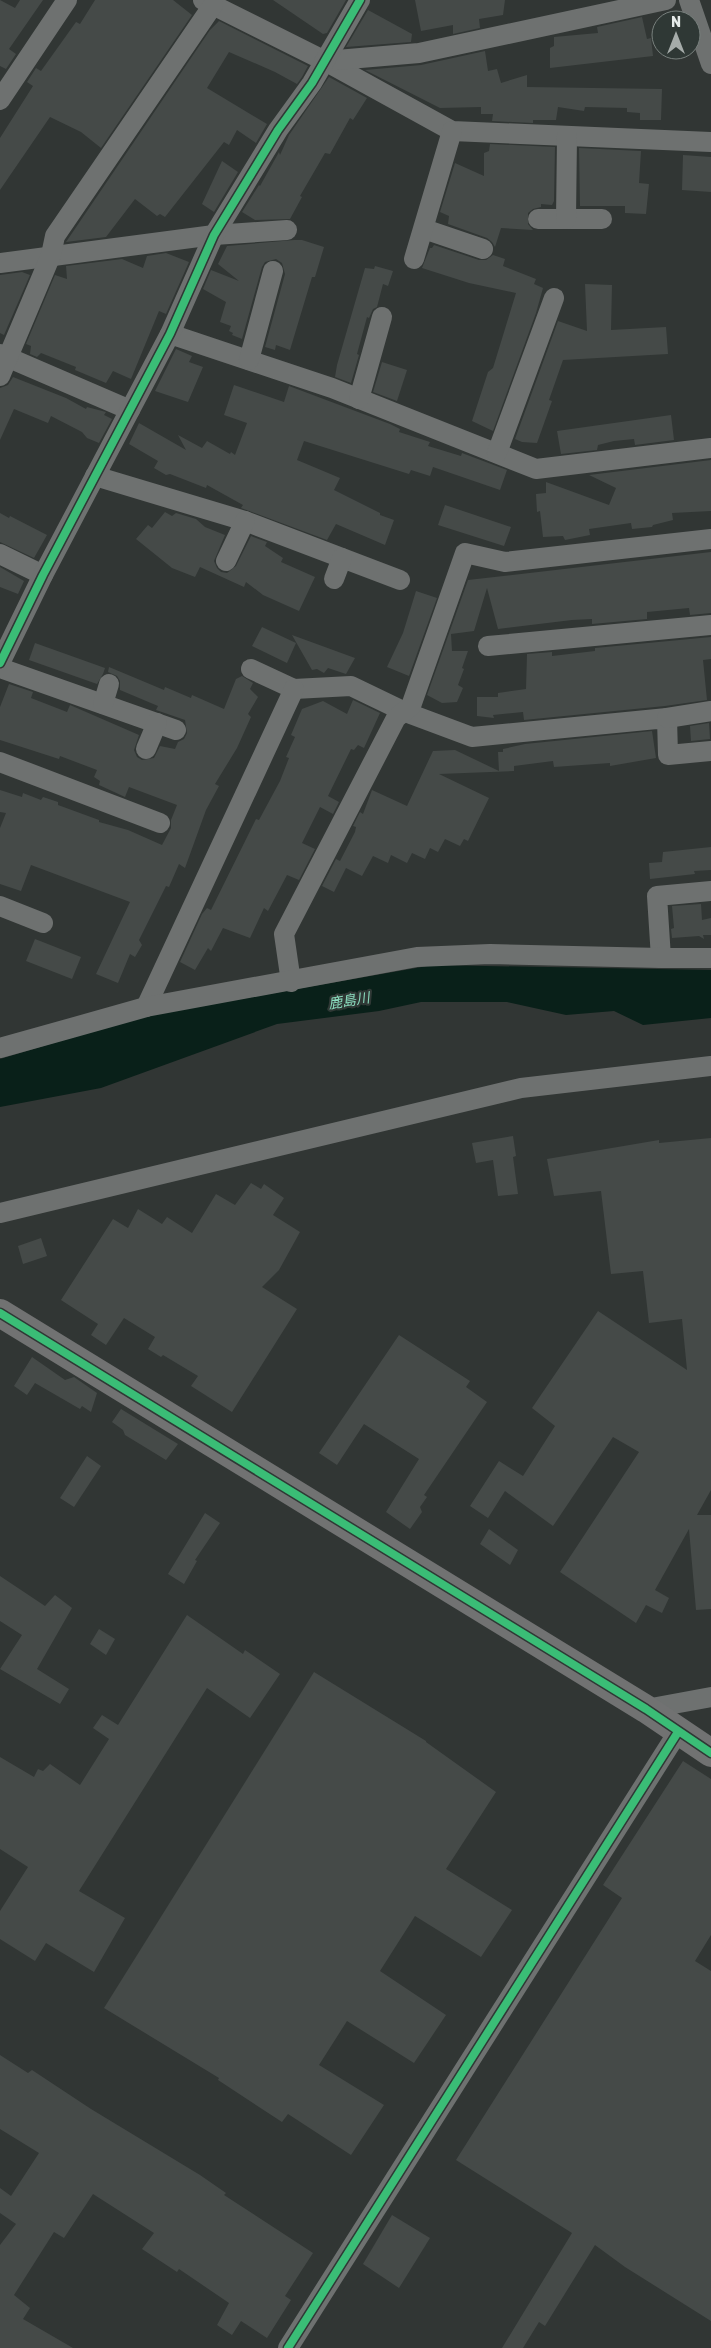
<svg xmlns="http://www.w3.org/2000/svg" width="711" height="2348" font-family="Rubik,'Noto Sans JP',sans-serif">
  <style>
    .water { fill: #092019 }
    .building { fill: #454a48 }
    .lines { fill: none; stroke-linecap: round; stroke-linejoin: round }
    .street { stroke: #6e7170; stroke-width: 20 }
    .secondary { stroke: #717272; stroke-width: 28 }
    .cycleway-casing { stroke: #2f3835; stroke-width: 11 }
    .cycleway { stroke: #3abd76; stroke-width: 8 }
    .labels { text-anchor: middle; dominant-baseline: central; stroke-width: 4.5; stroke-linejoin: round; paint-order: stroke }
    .water-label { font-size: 14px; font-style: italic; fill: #8adbbd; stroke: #2f3835 }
  </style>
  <rect width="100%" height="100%" fill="#313634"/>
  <path class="water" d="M433,965L711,970V1018L643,1025L614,1011L566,1015L507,1002H421L379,1011L277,1024L101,1088L0,1107V1059L144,1016Z"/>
  <g class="building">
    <path d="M0,0L15,8L20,0H43L9,49L16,54L6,69L0,66Z"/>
    <path d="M95,0H173L192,15L101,148L81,132L50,117L0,190V138L33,86L27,82L36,68L41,71L76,22L80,24Z"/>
    <path d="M273,0H346L327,33L323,34Z"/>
    <path d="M415,0H505L503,15L479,19L480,28L453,34V25L421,31Z"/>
    <path d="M368,10L412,34L411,42L346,47Z"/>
    <path d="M642,17L647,39L651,38L653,56L550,68V48L554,46V37L598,33L597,27Z"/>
    <path d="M219,21L308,66L302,77L297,84L275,72L229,52L207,88L267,124L256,143L237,130L229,145L224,142L165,217L160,214L157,216L135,199L106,237L66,242L210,30Z"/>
    <path d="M485,51L488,71L497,69L501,83L527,75V87L662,89L661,120H640V113L627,112V108L585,107L584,111L558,107L556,120H533V123L492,121L493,114H481V107L440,108L365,70L421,65Z"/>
    <path d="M329,77L367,98L353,120L350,118L330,154L325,153L300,196L302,197L290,219L255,220L242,212L259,185L260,186L279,152L280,155L289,135Z"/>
    <path d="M490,144L555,147L554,201L552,205L541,204V207L533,209L528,213V224L533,230L501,228L495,247L492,242L487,238L448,224L449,216L440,212L455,163L484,176V153L489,151Z"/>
    <path d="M579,148L641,151L639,183L649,184L646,214L625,213V206H580Z"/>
    <path d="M683,155L711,157V192L682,190Z"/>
    <path d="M222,161L238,172L214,212L202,204Z"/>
    <path d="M294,240H302L324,247L315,277H312L290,350L276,345L275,350L265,347L285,274L282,263L276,259L265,262L262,267L242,339L232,335L233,333L229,331L231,326L220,322L226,302L203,289L211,270L239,281L218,264L227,246Z"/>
    <path d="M434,245L479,260H486L493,255L505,259L503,266L536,279L534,284L543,288L536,313L493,431L472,421L488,372L493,368L516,293L469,283L422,268L430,248H432Z"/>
    <path d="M166,253L189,262L166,314L159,311L131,379L113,371L106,383L75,370L76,367L41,353L37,357L30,354L31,346L26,344L55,275L67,279L66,266L122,259L143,268L147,256Z"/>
    <path d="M375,266L393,271L388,286L383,284L377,307L373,309L369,318L367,317L357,354L359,355L351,383L335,377L337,365L365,268L374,269Z"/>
    <path d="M22,272L30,275L4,335L0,333V275Z"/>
    <path d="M585,284L612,285L611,330L666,327L668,354L563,360L549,400L552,401L537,443L522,442L515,439L558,321L587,331Z"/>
    <path d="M176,349L192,356L189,362L203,367L188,402L155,391Z"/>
    <path d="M382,362L407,370L397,401L373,392Z"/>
    <path d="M13,377L66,398L86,409L87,407L106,412L104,415L112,419L99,443L87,438L82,432L51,416L48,423L14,409L0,440V388L8,385Z"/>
    <path d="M234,385L284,402L289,386L390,424L400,429L399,432L430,442L428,446L461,456L462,453L507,470L500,490L433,467L430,476L411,470L409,474L304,441L297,460L340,478L334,490L380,513V515L394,520L385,545L336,524L327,540L241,508L243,505L207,485L206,488L170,474L166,475L154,468L158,461L129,444L139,423L186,450L178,435L202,448L207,441L230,454L231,452L235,455L247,423L224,415Z"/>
    <path d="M671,415L674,440L635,445L634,439L614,441L598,445L597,450L561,454L557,431Z"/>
    <path d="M711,460V511L672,513L673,520L653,525L652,527L632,529L631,523L589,529L590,535L565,540L563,536L543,537L540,511L537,512L536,494L546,493V482L609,505L616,488L589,475Z"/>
    <path d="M445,505L511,527L504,546L438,525Z"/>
    <path d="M165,512L172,516L176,513L196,519L205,527L225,535L214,561L217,568L221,572L227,573L236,566L251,536L267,542L265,546L283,558L281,562L315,577L299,611L263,595L246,582L244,587L200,567L195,577L172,568L136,539L148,525L152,528Z"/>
    <path d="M0,513L9,518L10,516L47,535L34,558L0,542Z"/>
    <path d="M711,552V613L690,615L689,608L647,612V619L592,624V619L572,620L498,629L487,588L474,631L451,634L452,651H468L462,668L464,669L458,685L463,688L457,702L442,703L427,695L468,580Z"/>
    <path d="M0,567L24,581L18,594L0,587Z"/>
    <path d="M416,591L437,598L409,676L387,667L403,633Z"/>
    <path d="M262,627L296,643L287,663L252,646Z"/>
    <path d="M292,635L355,658L346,674L328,668L324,673L317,669L312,670Z"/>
    <path d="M711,637V659L703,660L707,700L665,706L524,720L523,712L493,715L494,718L477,716V697H498V693L526,689L527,654L552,652V656L595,651V648Z"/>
    <path d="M35,643L105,668L103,674L97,684L29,660Z"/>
    <path d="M109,667L164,690L165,687L191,698L192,695L224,709L236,679L242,676L253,683L250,689L258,697L248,714L251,717L237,748L215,784L219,786L206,810L185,868L179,864L169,887L166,886L139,940L142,945L135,957L130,954L118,983L96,974L130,902L31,865L21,891L0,884V828L6,813L0,812V790L22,797L23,793L41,800L43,797L58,802V805L99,820V822L128,830L162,845L171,828V820L177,805L129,787L125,797L99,785L100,781L94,777L97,770L60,756L59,759L0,740V707L9,684L33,692L31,698L67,712L70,705L139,735L134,750L137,757L142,760L154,758L160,746L175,749L178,742L184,739L187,733L185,720L156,710L158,706L120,690V681L117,676L108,672Z"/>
    <path d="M353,700L380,713L364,748L358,745L354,750L351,749L328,796L339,802L333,814L320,807L302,843L315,849L299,880L287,875L268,911L264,908L250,938L223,928L211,951L208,948L195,970L180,962L202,914L207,908L211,910L256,819L259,820L280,781L289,758L286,757L295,737L291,735L302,709L323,701L347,714Z"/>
    <path d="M709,723L710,739L691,741L690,726Z"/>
    <path d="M652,731L656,758L610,766V763L554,767L553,761L514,766V771L439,774L489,798L468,841L464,839L460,846L445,839L438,852L430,848L425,859L412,853L407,863L391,855L388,863L373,856L362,876L346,868L334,892L322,886L336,859L340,861L355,832L356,827L353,826L360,812L363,814L372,790L407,806L433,751L455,750L499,771L498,752H503V749L525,744Z"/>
    <path d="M711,847V870L694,871L695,874L650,879L649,863L662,862L663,852Z"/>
    <path d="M701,904L702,920L711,918V935H703L704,939L699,936L672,938L671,929L674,928L672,906Z"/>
    <path d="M35,939L81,957L72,979L26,961Z"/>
    <path d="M513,1136L516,1156L513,1157L518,1194L498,1196L493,1160L476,1163L472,1143Z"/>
    <path d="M711,1138V1490L697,1515H711V1609L696,1610L689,1529L655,1590L669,1598L662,1613L646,1605L636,1623L560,1572L639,1452L613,1437L553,1526L505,1491L488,1518L470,1506L499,1461L523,1476L555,1426L532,1408L598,1311L687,1370L682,1319L649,1323L643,1271L611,1274L601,1191L554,1196L547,1159L659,1140V1143Z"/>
    <path d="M251,1183L261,1189L264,1184L284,1198L273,1215L300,1232L279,1270L262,1287L297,1309L232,1412L191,1386L198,1376L163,1355L161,1357L148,1349L155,1337L124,1318L106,1345L91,1335L98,1324L61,1300L113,1219L128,1228L138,1209L162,1224L167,1217L192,1233L216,1194L235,1205Z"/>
    <path d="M41,1238L47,1256L23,1264L18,1246Z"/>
    <path d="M399,1335L470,1381L466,1387L487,1402L424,1495L427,1497L420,1507L422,1512L410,1529L386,1512L419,1459L364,1424L337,1465L319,1453Z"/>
    <path d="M32,1357L65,1380L74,1377L97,1393L91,1412L82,1406L80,1409L35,1383L27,1395L14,1386Z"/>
    <path d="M121,1409L178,1444L166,1460L125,1435L123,1430L112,1422Z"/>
    <path d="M87,1456L101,1466L74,1507L60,1498Z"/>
    <path d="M205,1513L220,1523L195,1560L197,1561L184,1584L168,1574Z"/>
    <path d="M489,1529L518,1550L510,1565L480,1544Z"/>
    <path d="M0,1576L45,1606L55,1595L72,1608L37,1669L69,1689L60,1704L0,1669L22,1635L0,1621Z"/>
    <path d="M187,1615L243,1654L245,1650L280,1674L250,1718L207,1688L79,1891L125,1918L94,1972L46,1943L35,1961L0,1939V1911L28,1867L0,1849V1757L34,1777L38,1769L43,1771L50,1764L80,1785L109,1739L93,1728L102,1715L118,1725Z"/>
    <path d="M99,1629L115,1639L106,1655L90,1644Z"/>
    <path d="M314,1672L426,1741V1742L496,1792L446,1869L512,1910L481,1957L415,1916L380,1971L446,2015L414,2063L347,2021L319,2065L384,2105L351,2155L288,2114L282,2122L218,2080L219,2078L104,2008Z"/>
    <path d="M683,1761L711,1779V1935L695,1961L711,1971V2321L625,2267L595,2245L545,2326L539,2322L523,2348H502L572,2233L456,2160L622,1898L603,1885Z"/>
    <path d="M0,2055L28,2073L32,2070L91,2109L200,2175L226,2193L224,2195L313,2253L285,2296L291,2300L267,2338L241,2321L232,2335L217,2325L229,2303L179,2269L177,2272L142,2249L154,2233L93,2194L64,2238L54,2232L14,2295L30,2308L23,2319L73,2348H0V2245L16,2224L0,2213V2188L11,2196L39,2153L0,2129Z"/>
    <path d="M392,2215L430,2238L399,2288L363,2264Z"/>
  </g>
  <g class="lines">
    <g class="street">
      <path d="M203,0L325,61L452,131L711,142"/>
      <path d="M689,0L711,64"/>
      <path d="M325,61L419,53L666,0"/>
      <path d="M0,100L67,0"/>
      <path d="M538,219H602"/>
      <path d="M566,219L567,136"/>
      <path d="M424,229L483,249"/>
      <path d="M414,259L452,131"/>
      <path d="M0,263L214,235L287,230"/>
      <path d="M170,334L332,388L536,469L711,448"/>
      <path d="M0,354L130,410"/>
      <path d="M249,360L273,271"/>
      <path d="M0,376L51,255L55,236L213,5"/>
      <path d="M359,399L382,317"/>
      <path d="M497,453L554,298"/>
      <path d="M95,476L245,521L400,580"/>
      <path d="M0,554L43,575"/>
      <path d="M226,561L245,521"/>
      <path d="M334,579L342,558"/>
      <path d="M488,646L711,625"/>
      <path d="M0,663L43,575L170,334L214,235L278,130L312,83L360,0"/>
      <path d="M0,668L176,730"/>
      <path d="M251,669L294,689L351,686L405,712L472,737L667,718L668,755L711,751"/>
      <path d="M103,704L109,684"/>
      <path d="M667,718L711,711"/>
      <path d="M146,749L157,723"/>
      <path d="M0,762L160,823"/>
      <path d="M0,906L43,923"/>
      <path d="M661,958L657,896L711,891"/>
      <path d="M291,982L284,934L396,718L411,706L465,553L505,562L711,539"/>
      <path d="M146,1007L294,689"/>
      <path d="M0,1048L146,1007L417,957L490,954L661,958H711"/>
      <path d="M0,1213L521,1088L711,1066"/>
      <path d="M646,1709L711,1697"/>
      <path d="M288,2348L678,1732"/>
    </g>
    <path class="secondary" d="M0,1313L646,1709L711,1753"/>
    <g class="cycleway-casing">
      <g id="cycleway">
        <path d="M0,663L43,575L170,334L214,235L278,130L312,83L360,0"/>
        <path d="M0,1313L646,1709L711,1753"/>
        <path d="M288,2348L678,1732"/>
      </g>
    </g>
    <use href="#cycleway" class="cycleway"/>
  </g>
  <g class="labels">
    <g class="water-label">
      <text transform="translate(349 1001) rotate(-9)">鹿島川</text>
    </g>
  </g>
  <g transform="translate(676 35)"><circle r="24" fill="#2f3835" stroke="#78807d"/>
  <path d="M0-4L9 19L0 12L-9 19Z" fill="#a6acaa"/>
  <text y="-8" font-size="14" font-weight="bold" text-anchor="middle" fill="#e5ebe9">N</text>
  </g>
</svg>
